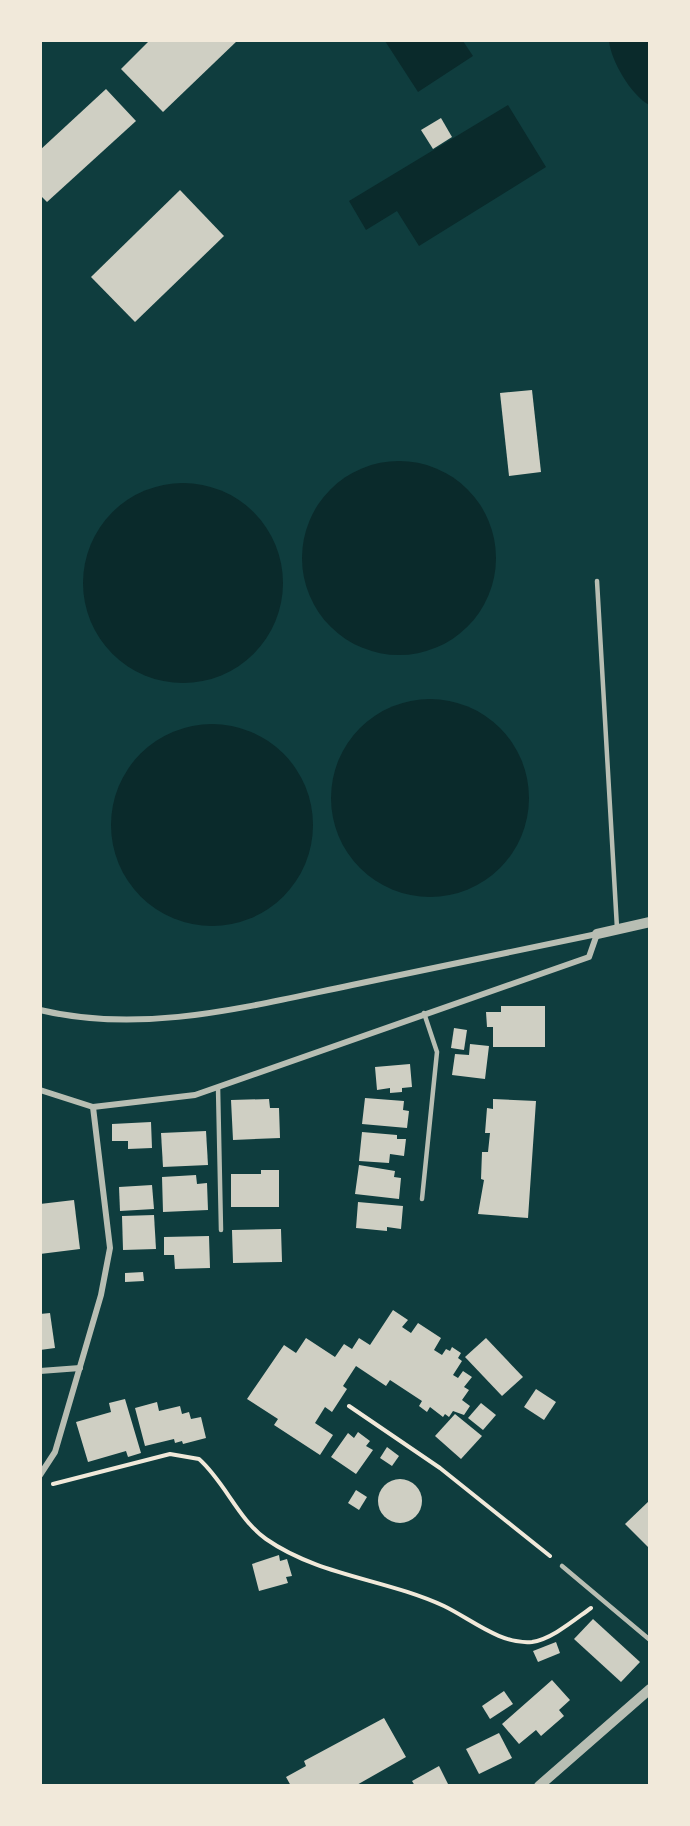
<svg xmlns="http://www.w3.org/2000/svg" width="690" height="1826" font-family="Cabin,sans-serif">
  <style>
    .water { fill: #0a2a2b }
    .building { fill: #cfcfc3 }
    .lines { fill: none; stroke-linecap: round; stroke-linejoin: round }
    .path { stroke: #f1e9da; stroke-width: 4 }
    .service { stroke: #b8beb3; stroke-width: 4.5 }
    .minor { stroke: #b8beb3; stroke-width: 6 }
    .tertiary { stroke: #b8beb3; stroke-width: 10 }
  </style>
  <rect width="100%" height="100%" fill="#0f3d3e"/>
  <g class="water">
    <path d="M385,41H463L473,56L418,92Z"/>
    <path d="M609,41H649V105C631,95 611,61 609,41Z"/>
    <path d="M508,105L546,167L419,246L397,211L366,230L349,201Z"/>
    <circle cx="399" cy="558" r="97"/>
    <circle cx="183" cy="583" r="100"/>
    <circle cx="430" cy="798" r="99"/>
    <circle cx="212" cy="825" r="101"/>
  </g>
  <g class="building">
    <path d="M150,40H238L163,112L121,69Z"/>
    <path d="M106,89L136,121L47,202L40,195V150Z"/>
    <path d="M441,118L452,137L433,149L421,130Z"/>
    <path d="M180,190L224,236L135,322L91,277Z"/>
    <path d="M532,390L541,472L509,476L500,393Z"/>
    <path d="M501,1006H545V1047H493V1027H487L486,1012H501Z"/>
    <path d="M454,1028L467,1030L464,1050L451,1048Z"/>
    <path d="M470,1044L489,1046L485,1079L452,1075L455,1054L469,1055Z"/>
    <path d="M410,1064L412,1087L402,1088V1092L390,1093V1088L377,1090L375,1067Z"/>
    <path d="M365,1098L404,1101L403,1110L409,1111L407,1128L362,1124Z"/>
    <path d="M269,1099L270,1108H279L280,1138L233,1140L231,1100Z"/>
    <path d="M493,1099L536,1101L528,1218L478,1214L484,1180L481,1179L482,1152H488L490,1133H485L487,1108L493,1109Z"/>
    <path d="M151,1122L152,1148L128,1149V1141H112V1124Z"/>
    <path d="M206,1131L208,1165L163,1167L161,1133Z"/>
    <path d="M362,1132L397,1135V1139H406L404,1156L390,1154L389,1163L359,1161Z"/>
    <path d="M359,1165L395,1171L394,1177L401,1178L399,1199L355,1194Z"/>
    <path d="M261,1170H279V1207H231V1174H261Z"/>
    <path d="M196,1175L197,1184L207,1183L208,1210L163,1212L162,1177Z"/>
    <path d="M152,1185L154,1209L120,1211L119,1187Z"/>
    <path d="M74,1200L80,1249L40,1254V1204Z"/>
    <path d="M358,1202L403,1206L401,1229L387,1227V1231L356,1228Z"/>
    <path d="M154,1215L156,1249L123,1250L122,1216Z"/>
    <path d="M281,1229L282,1262L233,1263L232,1230Z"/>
    <path d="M209,1236L210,1268L175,1269L174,1255H164V1237Z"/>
    <path d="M143,1272L144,1281L125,1282V1273Z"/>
    <path d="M393,1310L408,1320L402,1327L411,1333L418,1323L441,1338L434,1350L442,1355L446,1349L450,1351L452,1347L461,1353L458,1358L462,1361L453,1375L458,1378L463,1371L472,1377L464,1387L469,1390L462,1400L470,1406L464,1415L453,1411L449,1417L445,1414L443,1417L430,1407L427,1412L419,1406L422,1401L390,1380L386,1386L356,1366L343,1386L347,1389L332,1412L325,1407L315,1423L333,1435L320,1455L274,1425L278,1419L247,1399L284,1345L296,1353L306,1338L335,1357L344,1344L352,1349L359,1338L370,1345Z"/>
    <path d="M50,1313L55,1348L40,1350V1314Z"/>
    <path d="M486,1338L523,1377L502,1396L465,1357Z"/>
    <path d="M536,1389L556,1402L544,1420L524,1407Z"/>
    <path d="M125,1399L141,1453L128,1457L126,1451L88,1462L76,1422L111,1412L109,1403Z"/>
    <path d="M157,1402L159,1411L180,1406L182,1414L189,1412L191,1419L201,1417L206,1438L183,1444L182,1441L175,1443L174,1439L145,1446L135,1408Z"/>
    <path d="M481,1403L496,1415L483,1430L468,1418Z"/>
    <path d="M455,1414L482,1436L461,1459L435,1436Z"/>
    <path d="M358,1432L370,1441L366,1446L373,1450L356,1474L331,1457L348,1433L354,1438Z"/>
    <path d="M387,1447L399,1456L392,1466L380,1458Z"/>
    <circle cx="400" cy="1501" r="22"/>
    <path d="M356,1490L367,1497L359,1510L348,1503Z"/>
    <path d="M650,1500V1549L625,1524Z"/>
    <path d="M279,1555L280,1561L287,1559L292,1576L286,1577L288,1583L259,1591L252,1564Z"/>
    <path d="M593,1619L640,1662L621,1682L574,1639Z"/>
    <path d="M556,1642L560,1653L538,1662L533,1651Z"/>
    <path d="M552,1680L570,1700L559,1710L564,1716L541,1736L536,1730L519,1744L502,1724Z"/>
    <path d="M504,1691L513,1704L490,1719L482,1706Z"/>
    <path d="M384,1718L406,1757L355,1786H291L286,1777L306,1766L304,1761Z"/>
    <path d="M499,1733L512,1758L479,1774L466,1749Z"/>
    <path d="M439,1766L449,1786H415L412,1781Z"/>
  </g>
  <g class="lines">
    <g class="path">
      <path d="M349,1406L440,1468L550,1556"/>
      <path d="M53,1484L170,1454L199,1459C225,1482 238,1519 266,1539C319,1576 386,1579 444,1606C471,1619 501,1645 532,1642C552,1639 574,1620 591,1608"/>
    </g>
    <g class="service">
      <path d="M597,581L617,928"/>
      <path d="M218,1087L221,1230"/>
      <path d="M422,1199L437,1052L424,1013"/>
      <path d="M562,1566L650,1640"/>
    </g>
    <g class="minor">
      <path d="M40,1010C144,1035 250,1006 352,985C433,968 515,951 597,934"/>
      <path d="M40,1090L93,1107L195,1095L589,957L597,934"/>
      <path d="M40,1371L80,1368"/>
      <path d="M40,1475L55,1452L101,1295L110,1248L93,1107"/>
    </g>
    <g class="tertiary">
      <path d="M597,934L650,922"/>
      <path d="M539,1786L650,1689"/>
    </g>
  </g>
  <rect width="690" height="1826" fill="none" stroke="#f1e9da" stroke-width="84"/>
</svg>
